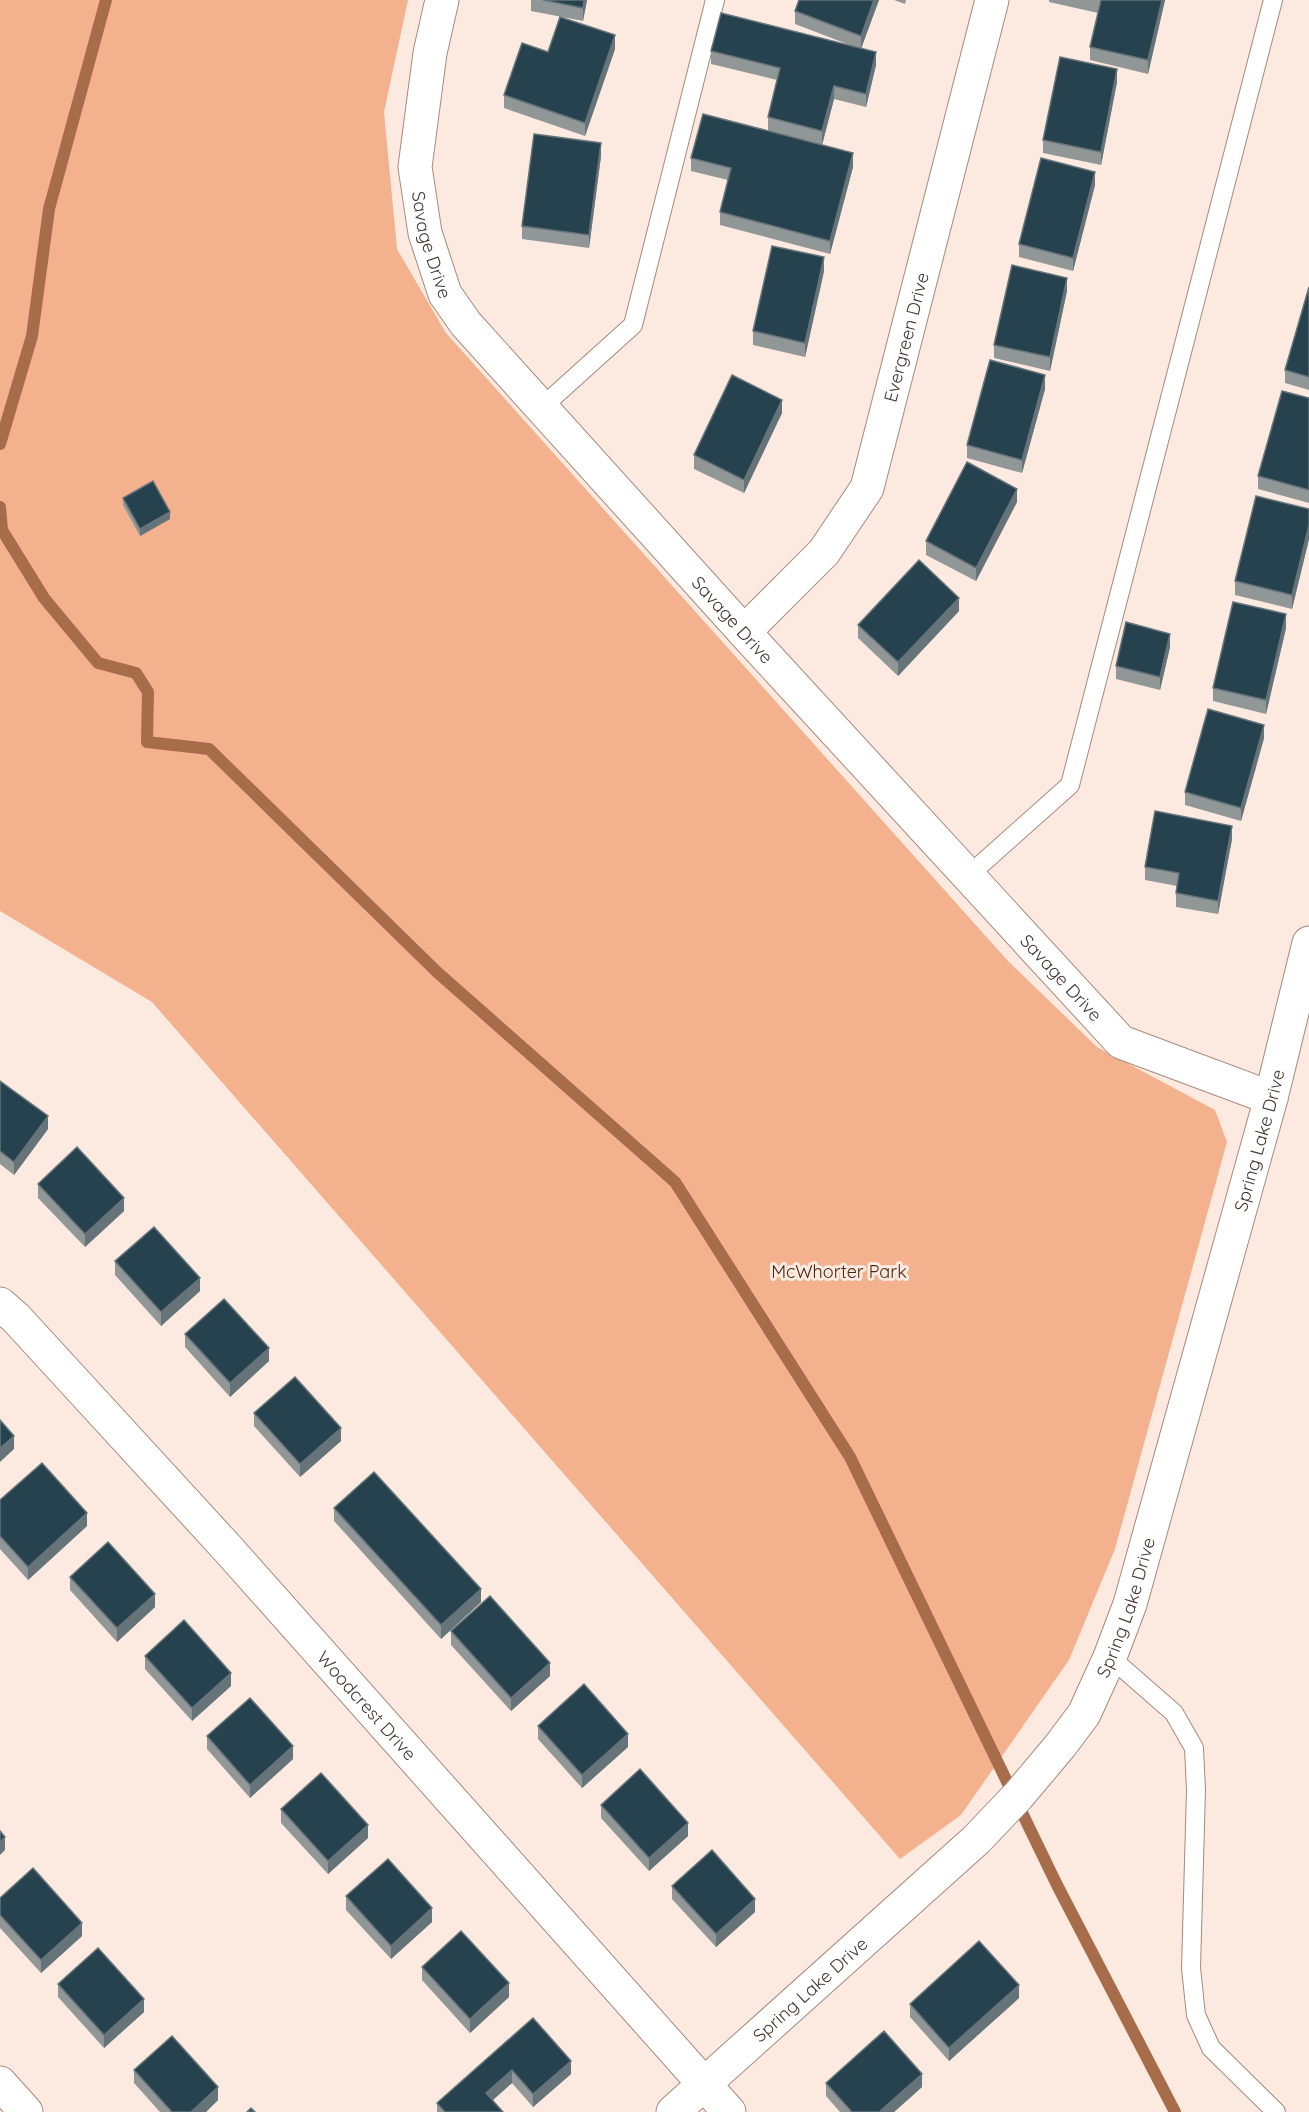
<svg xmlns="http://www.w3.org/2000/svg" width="1309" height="2112" font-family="Quicksand,sans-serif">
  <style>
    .green { fill: #f3b28d }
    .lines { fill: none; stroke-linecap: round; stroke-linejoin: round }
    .stream { stroke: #a76c49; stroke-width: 12 }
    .lane-casing { stroke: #a58a7b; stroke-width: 20 }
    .street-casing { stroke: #a58a7b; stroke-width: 35 }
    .lane { stroke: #fff; stroke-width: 18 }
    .street { stroke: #fff; stroke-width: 33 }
    .wall { fill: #919697 }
    .shaded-wall { fill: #66747a }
    .building { fill: #26424e; stroke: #66747a; stroke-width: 1.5 }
    .labels { text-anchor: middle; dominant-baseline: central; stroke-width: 6; stroke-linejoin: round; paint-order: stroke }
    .street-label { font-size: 18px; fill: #423731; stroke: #fceae0 }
    .park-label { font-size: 18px; fill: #4a2914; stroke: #fceae0 }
  </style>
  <rect width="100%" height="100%" fill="#fceae0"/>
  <path class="green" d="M0,0H408L384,112L397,249L446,333L1008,961L1097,1047L1215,1110L1227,1142L1115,1549L1069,1660L961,1815L900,1859L152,1002L0,911Z"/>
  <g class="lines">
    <g class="stream">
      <path d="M0,444L32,336L49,209L106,0"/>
      <path d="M0,507L2,530L44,598L98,663L136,673L148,692L147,742L209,749L437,972L675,1182L850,1457L1057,1885L1175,2112"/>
    </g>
    <g class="lane-casing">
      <g id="lane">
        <path d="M541,408L633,325L715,0"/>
        <path d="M968,876L1070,785L1273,0"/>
        <path d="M1110,1657L1174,1713L1194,1748L1196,1790L1191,1968L1196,2015L1211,2048L1276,2112"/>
      </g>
    </g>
    <g class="street-casing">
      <g id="street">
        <path id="s1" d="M442,0L430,53L415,167L425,233L445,294L466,324L744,632L1121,1042L1271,1098"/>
        <path id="s2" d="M744,632L824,552L867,488L992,0"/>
        <path id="s3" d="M0,1304L16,1318L228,1549L729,2112"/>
        <path d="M0,2083L26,2112"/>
        <path id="s4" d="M673,2112L976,1840L1018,1796L1060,1746L1084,1714L1110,1657L1130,1604L1271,1098L1309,943"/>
      </g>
    </g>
    <use href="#lane" class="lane"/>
    <use href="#street" class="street"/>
  </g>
  <g class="wall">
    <path d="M531,0H587L583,21L531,11Z"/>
    <path d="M799,0H879L861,48L876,65L866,107L834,99L822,145L768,131V117L777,80L711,64V51L855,47L795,24V11Z"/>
    <path d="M894,0H906L905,4Z"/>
    <path d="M1049,0H1165L1148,74L1090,60V47L1098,13L1049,2Z"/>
    <path d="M615,49L585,136L504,108V95Z"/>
    <path d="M1117,82L1101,165L1043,153V140Z"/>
    <path d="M601,156L589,248L522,239V226Z"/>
    <path d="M691,158L853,167L830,254L720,225V212L728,180L691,171Z"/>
    <path d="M1095,185L1073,271L1019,257V244Z"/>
    <path d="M824,271L805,357L753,345V331Z"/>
    <path d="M1309,287V390L1285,383V370Z"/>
    <path d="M1067,291L1050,371L994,358V345Z"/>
    <path d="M1045,389L1022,473L967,458V445Z"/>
    <path d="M1309,398V503L1258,489V476Z"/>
    <path d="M782,413L744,493L694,469V455Z"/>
    <path d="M123,498L170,519L140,536L123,505Z"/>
    <path d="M1017,502L976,581L926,555V541Z"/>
    <path d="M1309,509V539L1292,609L1235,595V581Z"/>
    <path d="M959,611L898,676L858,638V625Z"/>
    <path d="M1286,628L1266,714L1213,701V688Z"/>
    <path d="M1170,647L1160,690L1116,679V666Z"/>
    <path d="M1264,738L1241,821L1185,805V792Z"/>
    <path d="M1232,839L1218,914L1176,907V893L1177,886L1145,880V867Z"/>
    <path d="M0,1081L48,1129L14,1175L0,1164Z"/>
    <path d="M38,1184L124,1211L85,1247L38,1198Z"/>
    <path d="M115,1261L200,1291L161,1326L115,1275Z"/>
    <path d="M185,1334L269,1361L230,1397L185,1347Z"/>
    <path d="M254,1413L341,1441L300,1477L254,1426Z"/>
    <path d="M0,1500L87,1526L28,1580L0,1549Z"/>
    <path d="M334,1508L481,1602L441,1639L334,1521Z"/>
    <path d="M70,1577L155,1607L117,1642L70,1590Z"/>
    <path d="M451,1631L550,1676L511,1711L451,1645Z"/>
    <path d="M145,1656L231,1686L192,1721L145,1669Z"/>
    <path d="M538,1726L628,1747L582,1788L538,1739Z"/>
    <path d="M207,1736L293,1759L250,1798L207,1749Z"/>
    <path d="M601,1805L688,1836L649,1871L601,1818Z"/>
    <path d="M281,1809L368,1838L328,1874L281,1823Z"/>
    <path d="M672,1886L755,1912L716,1947L672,1899Z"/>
    <path d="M346,1896L432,1922L391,1959L346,1910Z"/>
    <path d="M0,1898L82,1936L41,1973L0,1928Z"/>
    <path d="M422,1967L509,1997L470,2033L422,1980Z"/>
    <path d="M58,1984L144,2012L104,2048L58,1997Z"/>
    <path d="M1019,1998L949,2061L910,2017V2004Z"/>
    <path d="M533,2018L571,2074L533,2107L512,2083L493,2100L503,2112H437V2103Z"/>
    <path d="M134,2070L218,2100L206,2112H160L134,2083Z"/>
    <path d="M826,2083L922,2087L894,2112H840L826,2096Z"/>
  </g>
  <g class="shaded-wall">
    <path d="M584,0H587L583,21V8Z"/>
    <path d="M874,0H879L861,49V36Z"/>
    <path d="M1162,0H1165L1148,74V60Z"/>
    <path d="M615,35V49L585,136V123Z"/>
    <path d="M876,52V65L866,107V94Z"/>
    <path d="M1117,69V82L1101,165V152Z"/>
    <path d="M834,86V99L822,145V131Z"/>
    <path d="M601,143V156L589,248V235Z"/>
    <path d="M853,153V167L830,254V241Z"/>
    <path d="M1095,172V185L1073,271V258Z"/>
    <path d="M824,257V271L805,357V343Z"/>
    <path d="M1067,278V291L1050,371V357Z"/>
    <path d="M1045,375V389L1022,473V460Z"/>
    <path d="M782,400V413L744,493V480Z"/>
    <path d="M1017,489V502L976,581V568Z"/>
    <path d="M170,512V519L140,536V529Z"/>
    <path d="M1309,525V539L1292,609V595Z"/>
    <path d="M959,598V611L898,676V662Z"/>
    <path d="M1286,614V628L1266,714V700Z"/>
    <path d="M1170,634V647L1160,690V677Z"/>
    <path d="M1264,725V738L1241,821V808Z"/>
    <path d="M1232,826V839L1218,914V901Z"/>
    <path d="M48,1116V1129L14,1175V1162Z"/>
    <path d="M124,1198V1211L85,1247V1234Z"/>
    <path d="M200,1278V1291L161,1326V1312Z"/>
    <path d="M269,1348V1361L230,1397V1383Z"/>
    <path d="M341,1428V1441L300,1477V1464Z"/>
    <path d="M14,1436V1449L0,1462V1448Z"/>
    <path d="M87,1513V1526L28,1580V1567Z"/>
    <path d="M481,1589V1602L441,1639V1625Z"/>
    <path d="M155,1594V1607L117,1642V1628Z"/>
    <path d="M550,1663V1676L511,1711V1698Z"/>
    <path d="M231,1673V1686L192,1721V1708Z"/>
    <path d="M628,1734V1747L582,1788V1775Z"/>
    <path d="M293,1746V1759L250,1798V1785Z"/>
    <path d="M688,1823V1836L649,1871V1858Z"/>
    <path d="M368,1825V1838L328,1874V1861Z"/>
    <path d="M5,1837V1850L0,1855V1842Z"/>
    <path d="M755,1899V1912L716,1947V1934Z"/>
    <path d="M432,1908V1922L391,1959V1946Z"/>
    <path d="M82,1923V1936L41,1973V1960Z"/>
    <path d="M509,1983V1997L470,2033V2019Z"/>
    <path d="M1019,1985V1998L949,2061V2048Z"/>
    <path d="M144,1999V2012L104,2048V2035Z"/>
    <path d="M571,2061V2074L533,2107V2094Z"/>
    <path d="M512,2070V2083L486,2106V2093Z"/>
    <path d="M922,2074V2087L894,2112H879Z"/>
    <path d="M218,2087V2100L206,2112H191Z"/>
  </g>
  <g class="building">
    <path d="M543,0H584L583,8Z"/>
    <path d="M799,0H874L861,36L795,11Z"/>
    <path d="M1101,0H1162L1148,60L1090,47Z"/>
    <path d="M721,13L876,52L866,94L834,86L822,131L768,117L780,68L711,51Z"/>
    <path d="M560,17L615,35L585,123L504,95L522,43L548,52Z"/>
    <path d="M1060,57L1117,69L1101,152L1043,140Z"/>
    <path d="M703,114L853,153L830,241L720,212L731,168L691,158Z"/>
    <path d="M534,134L601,143L589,235L522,226Z"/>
    <path d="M1041,158L1095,172L1073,258L1019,244Z"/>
    <path d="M772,246L824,257L805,343L753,331Z"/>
    <path d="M1012,265L1067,278L1050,357L994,345Z"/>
    <path d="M1309,287V377L1285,370Z"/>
    <path d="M990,360L1045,375L1022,460L967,445Z"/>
    <path d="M732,375L782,400L744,480L694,455Z"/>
    <path d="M1282,391L1309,398V490L1258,476Z"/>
    <path d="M967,462L1017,489L976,568L926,541Z"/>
    <path d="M153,481L170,512L140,529L123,498Z"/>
    <path d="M1256,496L1309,509V525L1292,595L1235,581Z"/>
    <path d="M919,560L959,598L898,662L858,625Z"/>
    <path d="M1233,602L1286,614L1266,700L1213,688Z"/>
    <path d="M1126,622L1170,634L1160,677L1116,666Z"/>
    <path d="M1208,709L1264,725L1241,808L1185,792Z"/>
    <path d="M1155,811L1232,826L1218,901L1176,893L1179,873L1145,867Z"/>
    <path d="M0,1081L48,1116L14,1162L0,1151Z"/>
    <path d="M77,1147L124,1198L85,1234L38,1184Z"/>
    <path d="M154,1227L200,1278L161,1312L115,1261Z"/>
    <path d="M224,1299L269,1348L230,1383L185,1334Z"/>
    <path d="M295,1377L341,1428L300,1464L254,1413Z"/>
    <path d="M0,1420L14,1436L0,1448Z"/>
    <path d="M42,1463L87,1513L28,1567L0,1536V1500Z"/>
    <path d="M374,1472L481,1589L441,1625L334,1508Z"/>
    <path d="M108,1542L155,1594L117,1628L70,1577Z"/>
    <path d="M490,1596L550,1663L511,1698L451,1631Z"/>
    <path d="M184,1620L231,1673L192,1708L145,1656Z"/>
    <path d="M584,1684L628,1734L582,1775L538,1726Z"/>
    <path d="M250,1698L293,1746L250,1785L207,1736Z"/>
    <path d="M640,1769L688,1823L649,1858L601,1805Z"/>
    <path d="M321,1773L368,1825L328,1861L281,1809Z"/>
    <path d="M0,1831L5,1837L0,1842Z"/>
    <path d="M712,1850L755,1899L716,1934L672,1886Z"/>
    <path d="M388,1859L432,1908L391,1946L346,1896Z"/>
    <path d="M33,1868L82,1923L41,1960L0,1915V1898Z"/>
    <path d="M461,1931L509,1983L470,2019L422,1967Z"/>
    <path d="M979,1941L1019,1985L949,2048L910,2004Z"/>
    <path d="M98,1948L144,1999L104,2035L58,1984Z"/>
    <path d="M533,2018L571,2061L533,2094L512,2070L486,2093L503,2112H445L437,2103Z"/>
    <path d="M884,2031L922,2074L879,2112H852L826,2083Z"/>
    <path d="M172,2036L218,2087L191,2112H172L134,2070Z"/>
    <path d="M251,2108L255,2112H247Z"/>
  </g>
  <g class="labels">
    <g class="street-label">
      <text stroke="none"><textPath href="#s1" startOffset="249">Savage Drive</textPath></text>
      <text stroke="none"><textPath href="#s2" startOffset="346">Evergreen Drive</textPath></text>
      <text stroke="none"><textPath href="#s1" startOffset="735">Savage Drive</textPath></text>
      <text stroke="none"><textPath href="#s1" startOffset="1221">Savage Drive</textPath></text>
      <text stroke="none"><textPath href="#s4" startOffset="1174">Spring Lake Drive</textPath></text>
      <text stroke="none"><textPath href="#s4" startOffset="688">Spring Lake Drive</textPath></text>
      <text stroke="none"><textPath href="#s3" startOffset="544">Woodcrest Drive</textPath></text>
      <text stroke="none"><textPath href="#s4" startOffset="184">Spring Lake Drive</textPath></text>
    </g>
    <g class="park-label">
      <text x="839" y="1271">McWhorter Park</text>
    </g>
  </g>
</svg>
